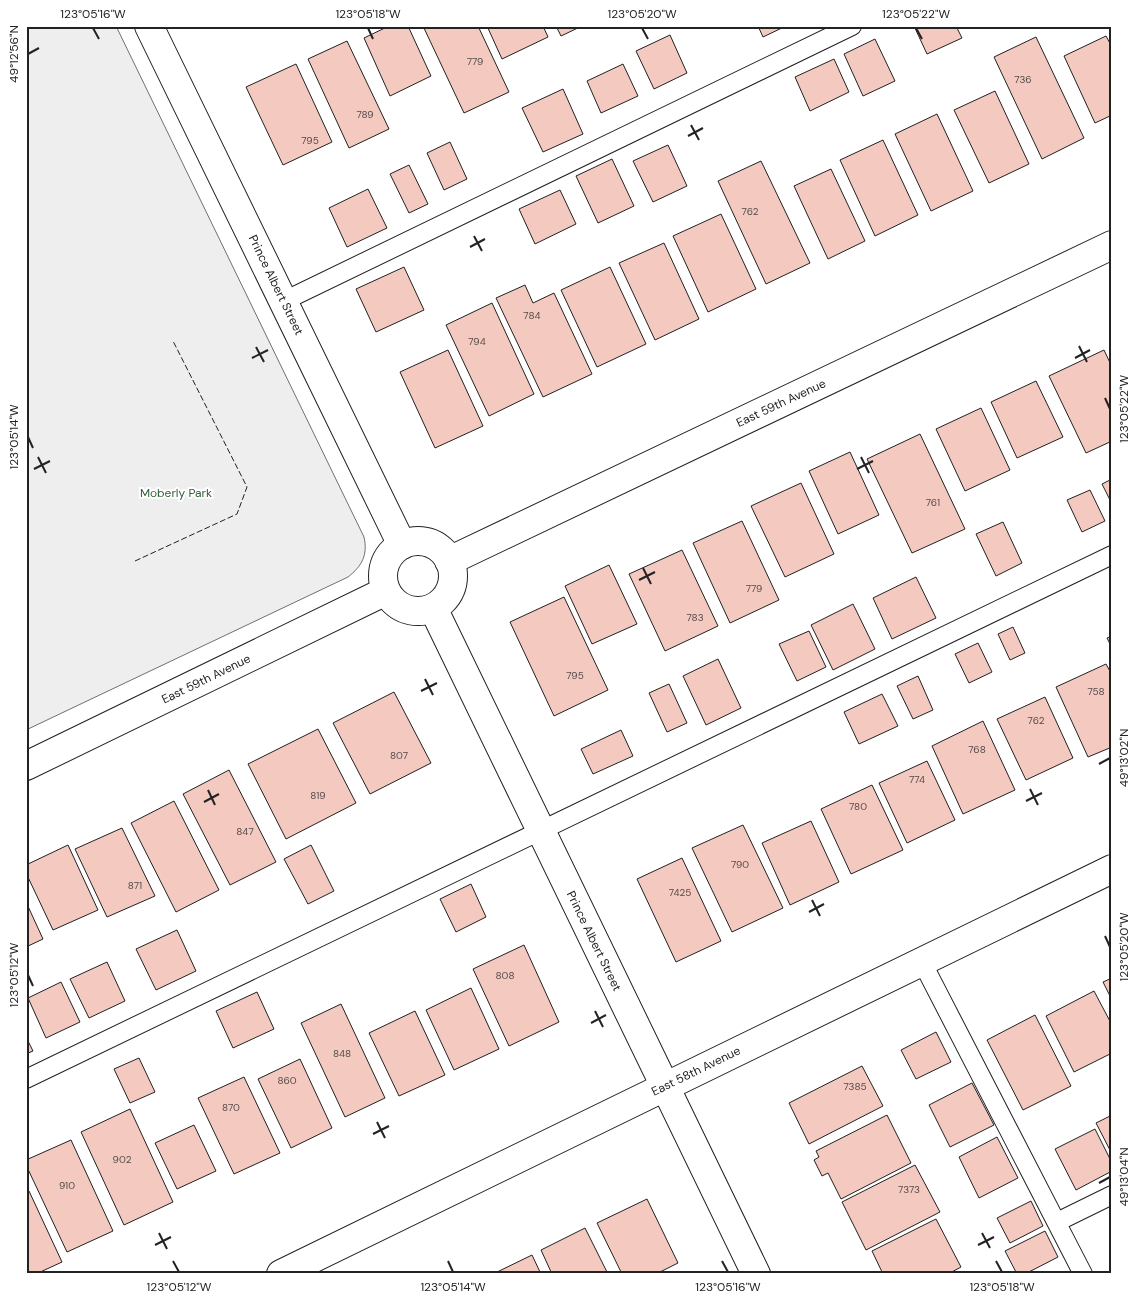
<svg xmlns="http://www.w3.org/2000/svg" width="1138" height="1300" font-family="'DM Sans',sans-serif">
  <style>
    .green { fill: #eee; stroke: #6f6f6f }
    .building { fill: #f3c9c0; stroke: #222 }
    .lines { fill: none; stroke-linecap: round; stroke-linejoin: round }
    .service-casing { stroke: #222; stroke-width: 20 }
    .minor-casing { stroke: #222; stroke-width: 30 }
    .service { stroke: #fff; stroke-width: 18 }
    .minor { stroke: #fff; stroke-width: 28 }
    .fence { stroke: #222; stroke-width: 1; stroke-dasharray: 6 2.5; stroke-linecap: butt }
    .ticks { fill: none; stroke: #222; stroke-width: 2 }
    .labels { text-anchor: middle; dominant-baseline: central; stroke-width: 4; stroke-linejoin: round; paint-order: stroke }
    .number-label { font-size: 10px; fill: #564c4a }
    .street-label { font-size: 12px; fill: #222; stroke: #fff }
    .park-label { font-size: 12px; fill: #2f5e38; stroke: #fff }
    .neatline { fill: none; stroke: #222; stroke-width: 2 }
    .ticks-label { font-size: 12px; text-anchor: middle; fill: #222 }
  </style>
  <rect width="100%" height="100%" fill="#fff"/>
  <path class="green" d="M26,26H116L364,537C368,555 362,566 348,577L26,730Z"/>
  <g class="building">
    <path d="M389,26H408L431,76L390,96L364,38Z"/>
    <path d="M423,26H478L509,92L464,113Z"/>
    <path d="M487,26H543L548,37L502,59Z"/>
    <path d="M556,26H582L561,36Z"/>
    <path d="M758,26H786L763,37Z"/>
    <path d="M914,26H956L962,38L927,54Z"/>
    <path d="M670,35L687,73L654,89L636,51Z"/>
    <path d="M1106,36L1112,47V115L1095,123L1064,56Z"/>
    <path d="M1036,37L1084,138L1042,159L994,57Z"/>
    <path d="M875,39L895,81L863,96L844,54Z"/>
    <path d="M347,41L389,129L349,148L308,59Z"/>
    <path d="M834,59L849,92L810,111L795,77Z"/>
    <path d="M296,64L332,142L283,165L246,87Z"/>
    <path d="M623,64L638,96L601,113L587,81Z"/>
    <path d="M563,89L583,134L543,152L522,108Z"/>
    <path d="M995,91L1029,164L989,183L954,110Z"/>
    <path d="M937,114L973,191L931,211L895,134Z"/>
    <path d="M883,140L918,215L875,236L840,160Z"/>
    <path d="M450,142L467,179L444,190L427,153Z"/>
    <path d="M668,145L687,186L653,202L633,161Z"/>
    <path d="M612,159L634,206L598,223L576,176Z"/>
    <path d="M761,161L810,263L766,284L718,181Z"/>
    <path d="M409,165L428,204L409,213L390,174Z"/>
    <path d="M831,169L865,241L828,259L794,186Z"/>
    <path d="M368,189L387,228L347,247L329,208Z"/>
    <path d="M560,190L576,224L535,244L519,209Z"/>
    <path d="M721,214L756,289L708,312L673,236Z"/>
    <path d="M664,243L699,319L655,340L619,263Z"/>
    <path d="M404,267L424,310L376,332L356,289Z"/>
    <path d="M610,267L646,344L597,367L561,290Z"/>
    <path d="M525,285L533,303L554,293L592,374L543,397L496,298Z"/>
    <path d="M492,303L534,394L489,416L446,325Z"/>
    <path d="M448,350L483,426L435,448L400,372Z"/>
    <path d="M1104,350L1112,367V441L1086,453L1049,376Z"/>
    <path d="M1036,381L1063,437L1017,458L991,402Z"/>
    <path d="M981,408L1010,470L965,491L936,429Z"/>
    <path d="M920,434L965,529L912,553L867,459Z"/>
    <path d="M850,452L879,515L838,534L809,471Z"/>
    <path d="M1112,479V504L1102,484Z"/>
    <path d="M801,483L834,554L785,577L751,506Z"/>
    <path d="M1090,490L1105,521L1082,532L1067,500Z"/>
    <path d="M742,521L779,600L730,623L693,543Z"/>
    <path d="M1003,522L1022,563L996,576L976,534Z"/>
    <path d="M682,550L718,626L665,651L629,574Z"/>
    <path d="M609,565L637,624L592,644L565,586Z"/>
    <path d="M916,577L936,618L892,639L873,598Z"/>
    <path d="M564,597L608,690L554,716L510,622Z"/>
    <path d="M853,604L875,649L833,670L811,625Z"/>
    <path d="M1013,627L1025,653L1010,660L998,634Z"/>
    <path d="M809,631L826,667L797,681L779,644Z"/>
    <path d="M1112,636V648L1107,638Z"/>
    <path d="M978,643L992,672L969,683L955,654Z"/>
    <path d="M718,659L741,708L706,725L683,676Z"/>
    <path d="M1106,664L1112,675V747L1088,757L1056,687Z"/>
    <path d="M918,676L933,710L913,719L897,686Z"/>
    <path d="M669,684L687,723L667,732L649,693Z"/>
    <path d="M394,692L431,763L370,794L333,723Z"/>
    <path d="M882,694L898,726L859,744L844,712Z"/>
    <path d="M1045,697L1073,758L1026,780L997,719Z"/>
    <path d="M983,721L1015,790L963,814L932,746Z"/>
    <path d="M318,729L356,803L286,839L248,764Z"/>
    <path d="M621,730L633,756L593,774L581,749Z"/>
    <path d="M927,761L955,820L907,843L879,783Z"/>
    <path d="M229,770L276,862L230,885L183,794Z"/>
    <path d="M872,785L903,850L851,874L821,809Z"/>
    <path d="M174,801L219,890L176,912L131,823Z"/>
    <path d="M811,821L839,882L790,905L762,843Z"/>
    <path d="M743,825L783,908L732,932L692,848Z"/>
    <path d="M122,828L155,896L107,917L75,849Z"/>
    <path d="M68,845L98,910L53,930L26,873V865Z"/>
    <path d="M311,845L334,891L308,904L284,859Z"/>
    <path d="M682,858L721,941L676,962L637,879Z"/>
    <path d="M471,884L486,917L456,932L440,899Z"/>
    <path d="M26,902L43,939L26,947Z"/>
    <path d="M177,930L196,971L156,990L136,949Z"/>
    <path d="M524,945L559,1022L509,1046L473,969Z"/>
    <path d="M107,962L125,1001L89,1018L70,979Z"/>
    <path d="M1112,978V1000L1103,982Z"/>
    <path d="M61,982L80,1022L46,1038L28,998Z"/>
    <path d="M471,988L499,1049L454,1070L426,1010Z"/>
    <path d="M1094,991L1112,1025V1053L1074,1072L1046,1016Z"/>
    <path d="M257,992L274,1029L233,1048L216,1011Z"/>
    <path d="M341,1004L385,1098L345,1117L301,1023Z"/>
    <path d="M415,1011L445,1075L399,1096L369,1033Z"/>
    <path d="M1035,1015L1071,1086L1023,1110L987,1040Z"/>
    <path d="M936,1032L951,1062L916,1079L901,1050Z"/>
    <path d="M26,1037L33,1051L26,1054Z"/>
    <path d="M139,1058L155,1092L130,1103L114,1069Z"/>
    <path d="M300,1059L332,1128L291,1148L258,1079Z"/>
    <path d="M862,1066L883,1106L809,1144L789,1103Z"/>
    <path d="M244,1077L280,1153L234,1174L198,1098Z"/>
    <path d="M972,1083L994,1125L950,1147L929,1105Z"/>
    <path d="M130,1109L173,1202L124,1225L81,1132Z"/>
    <path d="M887,1115L911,1163L841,1199L828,1173L822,1176L814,1160L819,1157L816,1151Z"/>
    <path d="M1112,1115V1154L1096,1123Z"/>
    <path d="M194,1125L216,1171L177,1189L155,1143Z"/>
    <path d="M1095,1129L1112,1163V1171L1076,1190L1055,1149Z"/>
    <path d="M997,1137L1018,1178L979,1198L959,1157Z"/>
    <path d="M71,1140L113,1231L67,1252L26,1165V1160Z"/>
    <path d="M915,1165L940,1212L866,1250L842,1202Z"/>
    <path d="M29,1191L62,1262L36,1274H26V1192Z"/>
    <path d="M647,1199L678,1263L656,1274H622L597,1223Z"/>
    <path d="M1031,1201L1043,1226L1010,1243L997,1218Z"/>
    <path d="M936,1219L961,1267L948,1274H883L872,1251Z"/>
    <path d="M585,1228L608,1274H552L541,1250Z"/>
    <path d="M1045,1231L1058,1257L1025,1274H1017L1005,1251Z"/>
    <path d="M532,1255L541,1274H493Z"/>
  </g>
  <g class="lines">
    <g class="service-casing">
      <g id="service">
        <path d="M284,301L852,26"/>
        <path d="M921,960L1083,1274"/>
        <path d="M26,1079L1112,555"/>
        <path d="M1057,1222L1112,1195"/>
      </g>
    </g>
    <g class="minor-casing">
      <g id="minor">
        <path d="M149,26L402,545"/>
        <circle cx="418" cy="576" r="35"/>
        <path d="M449,561L1112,245"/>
        <path d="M433,608L756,1274"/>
        <path d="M26,766L386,591"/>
        <path d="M281,1274L1112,869"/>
      </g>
    </g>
    <use href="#service" class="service"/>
    <use href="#minor" class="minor"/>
    <path class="fence" d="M135,561L237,514L247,487L173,341"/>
  </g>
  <path class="ticks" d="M93,28L99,39M368,28L373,39M642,28L648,39M916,28L922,39M28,54L39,48M691,125L699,140M688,136L703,128M474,236L482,251M470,247L485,239M1079,346L1087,362M256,347L264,362M252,358L268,350M1075,358L1090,350M1105,398L1110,409M28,437L33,448M38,457L46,473M861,457L869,473M34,469L50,461M857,469L873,461M643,568L651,584M639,580L655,572M425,679L433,695M421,691L437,683M1099,764L1110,758M1030,789L1038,805M208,790L215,805M1026,801L1042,793M204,802L219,794M812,900L820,916M809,912L824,904M1105,936L1110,947M28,975L33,986M595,1011L603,1027M591,1023L606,1015M377,1122L385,1138M373,1134L389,1126M1099,1183L1110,1177M159,1233L167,1249M982,1233L990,1248M155,1245L171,1237M978,1245L994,1237M173,1261L179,1272M448,1261L453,1272M722,1261L728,1272M996,1261L1002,1272"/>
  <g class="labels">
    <g class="number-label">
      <text x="475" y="61">779</text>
      <text x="1023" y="79">736</text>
      <text x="365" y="114">789</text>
      <text x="310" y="140">795</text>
      <text x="750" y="211">762</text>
      <text x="532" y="315">784</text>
      <text x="477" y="341">794</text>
      <text x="933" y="502">761</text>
      <text x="754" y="588">779</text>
      <text x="695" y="617">783</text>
      <text x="575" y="675">795</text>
      <text x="1096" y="691">758</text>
      <text x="1036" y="720">762</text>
      <text x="977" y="749">768</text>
      <text x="399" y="755">807</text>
      <text x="917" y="779">774</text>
      <text x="318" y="795">819</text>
      <text x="858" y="806">780</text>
      <text x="245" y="831">847</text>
      <text x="740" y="864">790</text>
      <text x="135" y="885">871</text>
      <text x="680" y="892">7425</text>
      <text x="505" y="975">808</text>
      <text x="342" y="1053">848</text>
      <text x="287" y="1080">860</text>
      <text x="855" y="1086">7385</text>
      <text x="231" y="1107">870</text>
      <text x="122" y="1159">902</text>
      <text x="67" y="1185">910</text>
      <text x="909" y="1189">7373</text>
    </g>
    <g class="street-label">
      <text transform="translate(276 285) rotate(64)">Prince Albert Street</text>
      <text transform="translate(781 403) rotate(-25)">East 59th Avenue</text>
      <text transform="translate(206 679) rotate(-26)">East 59th Avenue</text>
      <text transform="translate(594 941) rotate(64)">Prince Albert Street</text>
      <text transform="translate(696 1071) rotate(-26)">East 58th Avenue</text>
    </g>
    <g class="park-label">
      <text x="176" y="493">Moberly Park</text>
    </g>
  </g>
  <rect width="1138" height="1300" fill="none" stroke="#ffffff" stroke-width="55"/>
  <rect x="28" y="28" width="1082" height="1244" class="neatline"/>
  <g class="ticks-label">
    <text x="93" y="18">123°05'16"W</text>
    <text x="368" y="18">123°05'18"W</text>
    <text x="642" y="18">123°05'20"W</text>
    <text x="916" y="18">123°05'22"W</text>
    <text transform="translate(14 54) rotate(-90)" y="4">49°12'56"N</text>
    <text transform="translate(1124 409) rotate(-90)" y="4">123°05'22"W</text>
    <text transform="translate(14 437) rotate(-90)" y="4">123°05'14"W</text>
    <text transform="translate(1124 758) rotate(-90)" y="4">49°13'02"N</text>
    <text transform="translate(1124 947) rotate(-90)" y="4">123°05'20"W</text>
    <text transform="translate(14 975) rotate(-90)" y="4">123°05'12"W</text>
    <text transform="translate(1124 1177) rotate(-90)" y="4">49°13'04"N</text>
    <text x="179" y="1291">123°05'12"W</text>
    <text x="453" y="1291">123°05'14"W</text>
    <text x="728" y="1291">123°05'16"W</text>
    <text x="1002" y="1291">123°05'18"W</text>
  </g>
</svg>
